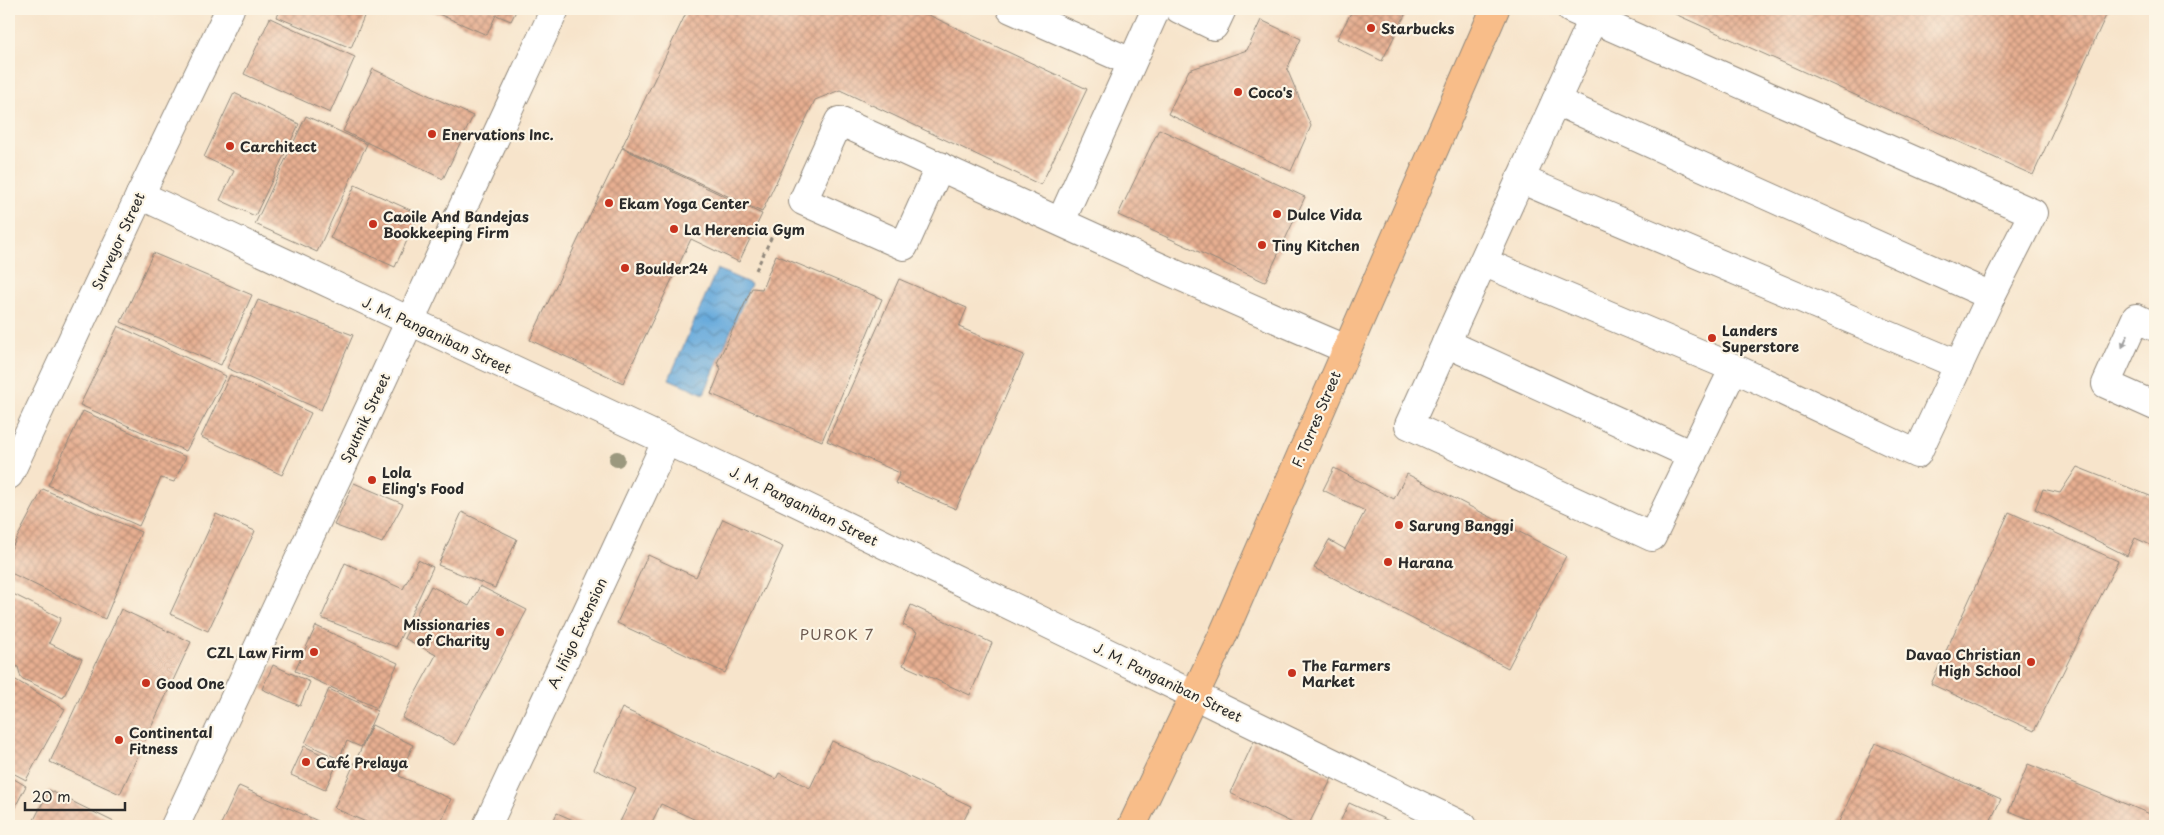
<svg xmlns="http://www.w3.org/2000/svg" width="2164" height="835" font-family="'Playpen Sans',sans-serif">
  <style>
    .water { fill: url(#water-waves); stroke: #496a84 }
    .building { fill: url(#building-cross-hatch) }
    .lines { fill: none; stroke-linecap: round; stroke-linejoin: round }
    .minor-casing { stroke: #91887b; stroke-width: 30 }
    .major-casing { stroke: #91887b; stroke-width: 30 }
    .path { stroke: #91887b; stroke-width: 3; stroke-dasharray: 4 4; stroke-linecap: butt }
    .minor { stroke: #fff; stroke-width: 28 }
    .major { stroke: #f8bd89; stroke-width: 28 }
    .tree { fill: #9b987e }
    .oneway { fill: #a0a0a0 }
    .poi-dot { fill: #c8321e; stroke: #fcf5e5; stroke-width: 2 }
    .labels { text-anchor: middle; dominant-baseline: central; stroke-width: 4.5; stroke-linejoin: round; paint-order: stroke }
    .poi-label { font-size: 14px; font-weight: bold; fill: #2b2b2b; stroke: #fcf5e5; text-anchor: start }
    .street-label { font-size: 14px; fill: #2b2b2b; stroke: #fcf5e5 }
    .neighbourhood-label { font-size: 15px; letter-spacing: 1px; fill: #6d594f; stroke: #fcf5e5 }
  </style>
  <defs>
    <pattern id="water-waves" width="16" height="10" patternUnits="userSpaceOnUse" patternTransform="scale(1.25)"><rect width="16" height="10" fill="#67aadc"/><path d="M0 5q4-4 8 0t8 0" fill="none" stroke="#558bb3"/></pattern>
    <pattern id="building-cross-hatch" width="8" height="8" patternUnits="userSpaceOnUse" patternTransform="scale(1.25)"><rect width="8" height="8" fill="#e7af91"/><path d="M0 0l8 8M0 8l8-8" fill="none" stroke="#bb8f77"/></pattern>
  </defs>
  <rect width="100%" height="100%" fill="#fcf5e5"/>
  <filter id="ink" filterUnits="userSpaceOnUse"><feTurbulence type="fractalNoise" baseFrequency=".02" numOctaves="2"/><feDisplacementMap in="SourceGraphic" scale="10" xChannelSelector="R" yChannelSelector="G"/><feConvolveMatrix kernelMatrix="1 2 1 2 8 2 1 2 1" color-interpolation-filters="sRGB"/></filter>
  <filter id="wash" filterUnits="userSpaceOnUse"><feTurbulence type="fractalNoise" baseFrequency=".0096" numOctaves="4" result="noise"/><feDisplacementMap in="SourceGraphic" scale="20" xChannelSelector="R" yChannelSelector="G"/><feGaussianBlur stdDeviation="1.12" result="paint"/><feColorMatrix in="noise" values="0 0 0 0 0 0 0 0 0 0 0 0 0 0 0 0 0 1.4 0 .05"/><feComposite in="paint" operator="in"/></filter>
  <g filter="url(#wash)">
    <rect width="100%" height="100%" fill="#f7e4cb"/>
    <path class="water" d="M717,269L751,284L704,394L669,379Z"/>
    <g id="blocks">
      <g class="building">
        <path d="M281,9H367L351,48L277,17Z"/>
        <path d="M427,9H517L511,21L496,15L487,35Z"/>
        <path d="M688,9H916L1087,89L1041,185L840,90L815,100L762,212L622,147Z"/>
        <path d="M1353,9H1408L1382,61L1337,39Z"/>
        <path d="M1664,9H2109L2033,175Z"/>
        <path d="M270,18L355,57L330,113L244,74Z"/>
        <path d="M1261,20L1301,39L1287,69L1311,126L1291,171L1168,114L1189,70L1247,50Z"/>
        <path d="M373,69L473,116L443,179L343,131Z"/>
        <path d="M234,93L299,124L255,216L220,200L234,171L204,157Z"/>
        <path d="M306,116L367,144L317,252L255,224Z"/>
        <path d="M1159,129L1305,197L1265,282L1118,215Z"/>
        <path d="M622,148L762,214L739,262L691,239L623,383L530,340Z"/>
        <path d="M355,185L419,214L395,267L330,238Z"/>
        <path d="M153,253L252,295L221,365L121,322Z"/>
        <path d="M776,255L882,299L822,441L711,394L721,369L717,363L752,288L762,289Z"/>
        <path d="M899,279L967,308L959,327L1024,355L956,509L895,483L900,473L827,441Z"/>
        <path d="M258,300L353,335L321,410L227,368Z"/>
        <path d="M118,326L226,376L186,451L80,405Z"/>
        <path d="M230,375L311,413L282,475L201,437Z"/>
        <path d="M83,411L186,457L174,482L161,478L139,526L48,485Z"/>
        <path d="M2077,467L2155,498V547L2135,538L2127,556L2035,509L2043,489L2060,493Z"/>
        <path d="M1334,468L1394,499L1407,474L1566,556L1508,668L1314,568L1329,540L1345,549L1365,511L1323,490Z"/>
        <path d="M354,483L403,504L382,543L334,525Z"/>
        <path d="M43,489L141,532L105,619L9,572V553Z"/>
        <path d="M462,512L517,539L495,588L438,565Z"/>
        <path d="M2009,512L2118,561L2034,731L1931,684Z"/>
        <path d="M216,514L255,531L208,631L170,614Z"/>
        <path d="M723,519L783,547L725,673L617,623L648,555L696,577Z"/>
        <path d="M418,560L433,567L396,647L321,618L345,563L403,589Z"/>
        <path d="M431,586L469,606L480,586L527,610L455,745L402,718L436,655L404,638Z"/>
        <path d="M9,592L61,618L49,643L82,659L63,698L21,678L18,667L9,663Z"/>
        <path d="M911,605L992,643L970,695L903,665L917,632L903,625Z"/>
        <path d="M121,609L191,642L120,794L50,762Z"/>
        <path d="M316,626L398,663L377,708L295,671Z"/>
        <path d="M273,665L310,682L300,706L262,689Z"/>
        <path d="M9,676L65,709L26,780L9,771Z"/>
        <path d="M329,689L377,711L361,747L347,741L339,759L305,743Z"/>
        <path d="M622,708L776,779L779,773L810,788L832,741L971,806L961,826H709L661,804L650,826H618L636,789L594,769Z"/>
        <path d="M372,725L413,745L399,776L451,799L439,826H375L334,808Z"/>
        <path d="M1254,741L1332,778L1308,826H1299L1230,793Z"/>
        <path d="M1875,743L2001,799L1988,826H1837Z"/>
        <path d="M304,746L338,762L325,790L291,775Z"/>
        <path d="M2028,764L2155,816V826H2047L2009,811Z"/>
        <path d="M9,776L26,786L9,819Z"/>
        <path d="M239,786L318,821L315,826H220Z"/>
        <path d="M49,790L122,826H31Z"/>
        <path d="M1349,803L1400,826H1338Z"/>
        <path d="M557,813L587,826H551Z"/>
      </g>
    </g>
  </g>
  <g filter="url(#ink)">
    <use href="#blocks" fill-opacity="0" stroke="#91887b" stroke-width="1"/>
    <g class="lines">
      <g class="minor-casing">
        <g id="minor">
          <path d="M1011,9L1131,62"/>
          <path d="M1179,9L1214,26L1222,9"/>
          <path d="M1593,19L1409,425L1652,537L1734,368"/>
          <path d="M1556,101L1991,296"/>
          <path d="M940,166L904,246L803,201L839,121C1008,197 1176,277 1346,349"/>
          <path d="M1520,179L1959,365"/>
          <path d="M140,195C315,278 492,358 667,441C934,566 1198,698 1463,826"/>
          <path d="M1061,221L1156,9"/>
          <path d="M1483,262L1734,368L1917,454L1991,296L2033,213L1571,9"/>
          <path d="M2155,327L2136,318L2106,384L2155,406"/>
          <path d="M1446,343L1692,455"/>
          <path d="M9,475L140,195L230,9"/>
          <path d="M175,826L555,9"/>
          <path d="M487,826L667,440"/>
        </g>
      </g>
      <g class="major-casing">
        <path id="major" d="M1132,826L1222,637L1495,9"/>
      </g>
      <path class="path" d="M756,270L779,221"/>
      <use href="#minor" class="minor"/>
      <use href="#major" class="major"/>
    </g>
    <circle class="tree" cx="617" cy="459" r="8"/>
    <defs><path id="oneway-solid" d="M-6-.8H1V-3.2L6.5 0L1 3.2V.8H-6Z" transform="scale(1.25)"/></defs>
    <use class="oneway" href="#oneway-solid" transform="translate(2125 341) rotate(114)"/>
  </g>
  <g class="poi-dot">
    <circle cx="1371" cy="28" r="5"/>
    <circle cx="1238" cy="92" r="5"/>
    <circle cx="432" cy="134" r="5"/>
    <circle cx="230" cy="146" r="5"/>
    <circle cx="609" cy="203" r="5"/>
    <circle cx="1277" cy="214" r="5"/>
    <circle cx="373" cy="224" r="5"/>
    <circle cx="674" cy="229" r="5"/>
    <circle cx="1262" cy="245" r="5"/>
    <circle cx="625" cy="268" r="5"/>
    <circle cx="1712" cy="338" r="5"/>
    <circle cx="372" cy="480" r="5"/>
    <circle cx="1399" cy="525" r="5"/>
    <circle cx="1388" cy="562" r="5"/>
    <circle cx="500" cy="632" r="5"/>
    <circle cx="314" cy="652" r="5"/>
    <circle cx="2031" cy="662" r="5"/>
    <circle cx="1292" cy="673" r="5"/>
    <circle cx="146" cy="683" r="5"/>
    <circle cx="119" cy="740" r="5"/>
    <circle cx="306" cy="762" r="5"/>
  </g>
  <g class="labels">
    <g class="poi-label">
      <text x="1381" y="28">Starbucks</text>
      <text x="1248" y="92">Coco's</text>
      <text x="442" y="134">Enervations Inc.</text>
      <text x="240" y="146">Carchitect</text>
      <text x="619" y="203">Ekam Yoga Center</text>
      <text x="1287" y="214">Dulce Vida</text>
      <text x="383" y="216">Caoile And Bandejas<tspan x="383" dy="16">Bookkeeping Firm</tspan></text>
      <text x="684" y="229">La Herencia Gym</text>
      <text x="1272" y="245">Tiny Kitchen</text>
      <text x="635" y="268">Boulder24</text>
      <text x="1722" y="330">Landers<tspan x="1722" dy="16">Superstore</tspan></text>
      <text x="382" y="472">Lola<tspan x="382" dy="16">Eling's Food</tspan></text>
      <text x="1409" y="525">Sarung Banggi</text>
      <text x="1398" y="562">Harana</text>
      <text x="490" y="624" text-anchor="end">Missionaries<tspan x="490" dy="16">of Charity</tspan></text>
      <text x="304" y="652" text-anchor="end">CZL Law Firm</text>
      <text x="2021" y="654" text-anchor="end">Davao Christian<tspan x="2021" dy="16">High School</tspan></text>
      <text x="1302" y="665">The Farmers<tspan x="1302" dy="16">Market</tspan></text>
      <text x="156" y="683">Good One</text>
      <text x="129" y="732">Continental<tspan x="129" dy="16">Fitness</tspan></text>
      <text x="316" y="762">Café Prelaya</text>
    </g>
    <g class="street-label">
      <text transform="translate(118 241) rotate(-65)">Surveyor Street</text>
      <text transform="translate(437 335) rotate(25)">J. M. Panganiban Street</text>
      <text transform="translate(365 418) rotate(-65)">Sputnik Street</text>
      <text transform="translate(1316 419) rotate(-67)">F. Torres Street</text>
      <text transform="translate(804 506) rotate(26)">J. M. Panganiban Street</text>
      <text transform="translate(577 633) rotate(-65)">A. Iñigo Extension</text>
      <text transform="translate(1168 682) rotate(26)">J. M. Panganiban Street</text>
    </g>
    <g class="neighbourhood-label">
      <text x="837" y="633">PUROK 7</text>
    </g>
  </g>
  <rect width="2164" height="835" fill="none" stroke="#fcf5e5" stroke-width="30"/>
  <path d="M25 802v8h100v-8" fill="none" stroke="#2b2b2b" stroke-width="2.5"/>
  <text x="32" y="802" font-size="15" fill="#2b2b2b" stroke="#fcf5e5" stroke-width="4" paint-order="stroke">20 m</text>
</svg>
